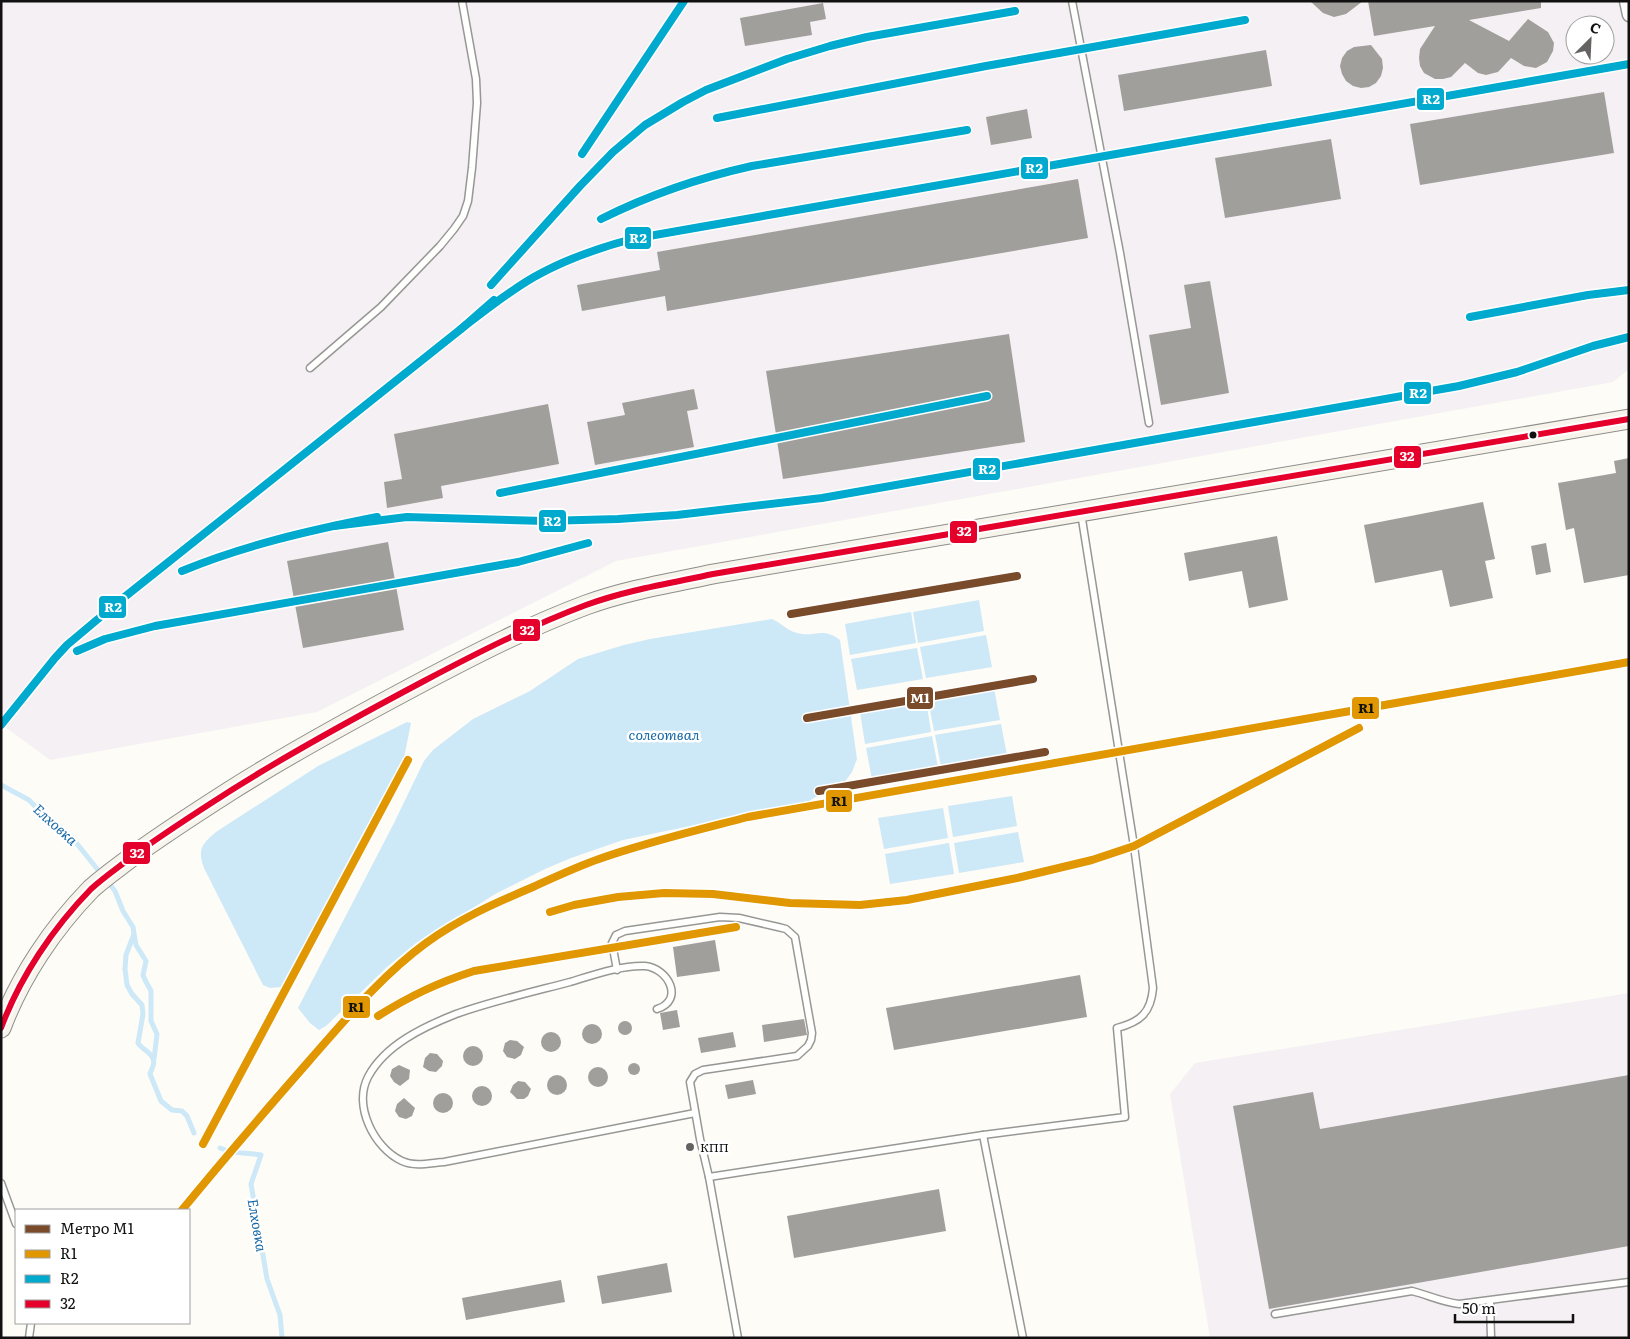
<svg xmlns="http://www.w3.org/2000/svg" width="1630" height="1339" font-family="Literata,serif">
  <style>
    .industrial { fill: #f5f0f3; fill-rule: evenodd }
    .water { fill: #cde8f7 }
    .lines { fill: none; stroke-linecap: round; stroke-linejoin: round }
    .stream { stroke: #cde8f7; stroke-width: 5 }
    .building { fill: #a19f9c }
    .lane-casing { stroke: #979795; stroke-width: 9 }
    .street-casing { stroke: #979795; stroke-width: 15 }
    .secondary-casing { stroke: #8e8d8b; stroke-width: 21 }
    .lane { stroke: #fffffe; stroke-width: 6 }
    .street { stroke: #fffffe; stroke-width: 12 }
    .secondary { stroke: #f6f4eb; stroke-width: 19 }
    .bus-1-casing { stroke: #fff; stroke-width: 10 }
    .bus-1 { stroke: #e4002b; stroke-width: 6 }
    .rail-1-casing { stroke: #fff; stroke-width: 11 }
    .rail-2-casing { stroke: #fff; stroke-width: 11 }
    .rail-1 { stroke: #e09702; stroke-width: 8 }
    .rail-2 { stroke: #00a9ce; stroke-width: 8 }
    .metro-1-casing { stroke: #fff; stroke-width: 11 }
    .metro-1 { stroke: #7a4b2a; stroke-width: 8 }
    .bus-dot { fill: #111; stroke: #fff; stroke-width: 2 }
    .poi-dot { fill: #646362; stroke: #fff; stroke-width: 2 }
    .labels { text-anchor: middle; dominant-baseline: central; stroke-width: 5; stroke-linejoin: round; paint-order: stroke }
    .poi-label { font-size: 12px; fill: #111; stroke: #fff; text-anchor: start }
    .water-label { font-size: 14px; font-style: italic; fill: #1768a6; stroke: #fff }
    .line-badge { stroke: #fff; stroke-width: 2 }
    .badge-label { font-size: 14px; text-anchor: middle; font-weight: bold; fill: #fff }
    .pale-badge-label { font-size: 14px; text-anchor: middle; font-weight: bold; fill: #111 }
  </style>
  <rect width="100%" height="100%" fill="#fdfcf7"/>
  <g class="industrial">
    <path d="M1,1H1629V369L1613,382L616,561L317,712L50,760L1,724ZM1575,25H1605V55H1575Z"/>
    <path d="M1629,993V1338H1210L1170,1094L1195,1063Z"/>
  </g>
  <g class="water">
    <path d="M979,600L984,631L918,643L913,612Z"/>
    <path d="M911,612L916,643L850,655L845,624Z"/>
    <path d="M772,619C781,623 788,631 797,633C814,638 822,626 840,640L857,759L852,772L844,783L822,792L819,795L809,801L623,840L571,858L545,869L497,893L416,943L387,967L326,1026L319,1030L310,1023L298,1008L394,823L424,761L433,750L473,719L530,691L578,659L624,645L650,639Z"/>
    <path d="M986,635L992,667L926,678L920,647Z"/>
    <path d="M917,648L923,679L857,690L851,659Z"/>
    <path d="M994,688L1000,720L934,731L928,700Z"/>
    <path d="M926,700L931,732L865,744L860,712Z"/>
    <path d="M407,722L411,723L403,763L288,979L281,987L270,988L263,985L204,868C197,849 202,844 216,832L318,766Z"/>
    <path d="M1001,724L1007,755L941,767L935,735Z"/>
    <path d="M932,736L938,767L872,779L866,748Z"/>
    <path d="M1012,796L1017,826L953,837L948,806Z"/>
    <path d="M943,808L948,838L884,849L878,818Z"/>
    <path d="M1018,832L1024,862L959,873L954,843Z"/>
    <path d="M949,843L954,874L890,884L885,854Z"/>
  </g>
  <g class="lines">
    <g class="stream">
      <path d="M1,785L29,800L52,824L61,827L70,835L102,875"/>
      <path d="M107,881L115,891L123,911L133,927L134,934L126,955L125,969L127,985L132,994L142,1005L143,1014L138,1043C143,1051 157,1054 153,1066C152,1069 151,1071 150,1074L161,1101L172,1110L182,1111L187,1116L194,1133"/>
      <path d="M134,934L136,945L146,961L143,975L145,980L151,991V1021L157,1034L154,1059"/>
      <path d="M220,1148C236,1155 244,1152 261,1155L251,1184L267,1279L280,1315L282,1338"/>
    </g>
  </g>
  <g class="building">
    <path d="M1310,1H1363L1346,14L1334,17L1323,13Z"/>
    <path d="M1368,1H1541V8L1469,20L1509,41L1528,19L1548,32L1554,43L1553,51L1547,62L1536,68L1524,66L1511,58L1498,72L1486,75L1478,73L1465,63L1451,77L1443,79H1435L1424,73L1420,66L1419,58L1420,49L1435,26L1374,36Z"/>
    <path d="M823,3L826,19L810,22L812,35L745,46L740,18Z"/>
    <path d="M1371,45L1382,59L1383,68L1381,76L1376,83L1369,87L1361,88L1353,86L1346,81L1342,74L1340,66L1342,58L1347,51L1354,47Z"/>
    <path d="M1266,50L1272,86L1124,111L1118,75Z"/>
    <path d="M1604,92L1614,153L1420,185L1410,124Z"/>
    <path d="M1027,109L1032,138L991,145L986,117Z"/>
    <path d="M1331,139L1341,199L1225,218L1215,158Z"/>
    <path d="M1078,179L1088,238L667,311L665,296L582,311L577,285L660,270L657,252Z"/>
    <path d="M1210,281L1229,393L1161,405L1149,335L1191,328L1184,285Z"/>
    <path d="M1009,334L1025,442L783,479L766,371Z"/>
    <path d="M694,389L698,409L687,411L694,447L595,465L587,422L625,415L622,403Z"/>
    <path d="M548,404L559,464L441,486L443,498L387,508L384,482L402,479L394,434Z"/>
    <path d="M1629,458V575L1584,583L1574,528L1566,530L1558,483L1616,473L1614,461Z"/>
    <path d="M1483,502L1495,559L1485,561L1493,598L1450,607L1442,570L1375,583L1364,525Z"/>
    <path d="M1277,536L1288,600L1249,608L1242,571L1189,581L1184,553Z"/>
    <path d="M388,542L404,630L303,648L287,561Z"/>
    <path d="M1546,543L1551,572L1536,575L1531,546Z"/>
    <path d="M715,940L720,971L677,977L673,947Z"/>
    <path d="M1080,975L1087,1017L894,1050L886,1008Z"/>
    <path d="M677,1010L680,1027L663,1030L660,1013Z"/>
    <path d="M804,1019L807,1035L764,1042L762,1025Z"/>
    <circle cx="625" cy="1028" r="7"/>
    <circle cx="592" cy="1034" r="10"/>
    <path d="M733,1032L736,1047L701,1053L698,1038Z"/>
    <circle cx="551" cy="1042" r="10"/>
    <path d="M510,1040L517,1041L524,1047L521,1055L515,1059L507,1057L503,1051L505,1043Z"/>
    <circle cx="473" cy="1056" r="10"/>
    <path d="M430,1053L437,1054L443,1061L442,1066L436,1072L429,1071L423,1067L425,1058Z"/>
    <circle cx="634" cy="1069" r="6"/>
    <path d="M399,1065L410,1070L409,1079L400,1086L394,1082L390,1076L392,1069Z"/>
    <circle cx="598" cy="1077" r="10"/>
    <path d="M1629,1075V1246L1269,1309L1233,1106L1313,1092L1320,1129Z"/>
    <circle cx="557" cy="1085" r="10"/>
    <path d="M753,1080L756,1094L728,1099L725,1085Z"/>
    <path d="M518,1081L525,1082L531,1089L528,1096L524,1099H517L510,1092L513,1085Z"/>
    <circle cx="482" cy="1096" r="10"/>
    <circle cx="443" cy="1103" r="10"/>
    <path d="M404,1098L415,1108L412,1116L406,1119L399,1117L395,1111L397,1104Z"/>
    <path d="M939,1189L946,1231L794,1258L787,1216Z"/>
    <path d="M667,1263L672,1292L602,1304L597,1276Z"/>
    <path d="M561,1280L565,1302L466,1320L462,1298Z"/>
  </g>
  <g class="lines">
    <g class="lane-casing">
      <g id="lane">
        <path d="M1072,1L1120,253L1149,423"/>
        <path d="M310,368L381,307L440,246L454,229L463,216L468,201L472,168L477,103L476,79L462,1"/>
        <path d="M617,970L612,943L616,935L625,931L720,917L739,918L778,927L786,929L795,937L812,1033L811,1040L808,1046L797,1056L703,1070L695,1074L690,1082L700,1139L709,1177L738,1338"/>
        <path d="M657,1009C685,1000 668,968 645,966C621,965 593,975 570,982C532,992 493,1001 456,1014C423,1027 385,1045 368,1077C353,1106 374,1148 402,1161C415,1167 430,1163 444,1162L695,1113"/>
        <path d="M983,1135L1023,1338"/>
        <path d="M709,1177L983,1135L1125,1117L1117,1028C1140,1022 1151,1013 1153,988L1134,846L1081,513"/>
        <path d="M1,1183L16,1224"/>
        <path d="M1490,1301L1491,1338"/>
        <path d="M1275,1314L1412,1291C1428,1295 1442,1302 1459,1304L1629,1282"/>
        <path d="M29,1338L31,1323"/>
      </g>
    </g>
    <g class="street-casing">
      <path id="street" d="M1626,1L1629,15"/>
    </g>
    <g class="secondary-casing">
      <path id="secondary" d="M1,1028C20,977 53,928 91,889C103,878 116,869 129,859C161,835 196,813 230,791C293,751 358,716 424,681C477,653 530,626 586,605C627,590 671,583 713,574L1629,419"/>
    </g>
    <use href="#lane" class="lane"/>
    <use href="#street" class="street"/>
    <use href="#secondary" class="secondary"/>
    <g class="bus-1-casing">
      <path id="bus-1" d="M1,1028C20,977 53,928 91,889C103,878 116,869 129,859C161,835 196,813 230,791C293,751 358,716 424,681C477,653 530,626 586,605C627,590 671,583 713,574L1629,419"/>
    </g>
    <use href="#bus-1" class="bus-1"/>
    <g class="rail-1-casing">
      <g id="rail-1">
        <path d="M550,912L574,905L618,897L664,893L713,894L790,903L860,905L907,900L1017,878L1092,860L1134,846L1359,728"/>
        <path d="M378,1016C410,996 437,983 474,971L736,927"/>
        <path d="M203,1144L408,760"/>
        <path d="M182,1210C223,1160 266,1110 309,1061C346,1019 381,976 426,943C459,919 495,903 533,887C555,877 576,867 599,859C647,842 698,830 748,817L1629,662"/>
      </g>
    </g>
    <g class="rail-2-casing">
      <g id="rail-2">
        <path d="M717,118L986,66L1245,20"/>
        <path d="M582,154L684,1"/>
        <path d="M601,219C651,194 698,178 752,166L967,130"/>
        <path d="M491,285L580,186L613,152L645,125L683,102L706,90L787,59L830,46L867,37L1015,11"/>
        <path d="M1470,317L1588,295L1629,290"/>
        <path d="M461,329C484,311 508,292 534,277C564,260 598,248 632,239L1629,64"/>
        <path d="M500,493L987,396"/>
        <path d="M334,526L407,517L545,521L618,519L677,515L822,498L1459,386L1517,372L1593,346L1629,337"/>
        <path d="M182,571C245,545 311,530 377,517"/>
        <path d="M77,651L105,639L155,626L518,562L588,543"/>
        <path d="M1,725L55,658L67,645L117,603L461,329L494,300"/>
      </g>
    </g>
    <use href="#rail-1" class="rail-1"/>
    <use href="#rail-2" class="rail-2"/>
    <g class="metro-1-casing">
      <g id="metro-1">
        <path d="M791,614L1017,576"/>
        <path d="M807,718L1033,679"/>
        <path d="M819,791L1045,752"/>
      </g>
    </g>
    <use href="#metro-1" class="metro-1"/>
  </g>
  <circle class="bus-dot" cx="1533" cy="435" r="4.5"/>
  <circle class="poi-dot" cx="690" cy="1147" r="5"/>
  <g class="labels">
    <g class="poi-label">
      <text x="700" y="1147">КПП</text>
    </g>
    <g class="water-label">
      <text x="664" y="734">солеотвал</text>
      <text transform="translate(56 824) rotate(42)">Елховка</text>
      <text transform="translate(258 1225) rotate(80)">Елховка</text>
    </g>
  </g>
  <g class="line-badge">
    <rect x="1416" y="87" width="29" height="24" rx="5" fill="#00a9ce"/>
    <rect x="1020" y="156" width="29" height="24" rx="5" fill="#00a9ce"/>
    <rect x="624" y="226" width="28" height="24" rx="5" fill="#00a9ce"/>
    <rect x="1403" y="381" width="29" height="24" rx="5" fill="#00a9ce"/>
    <rect x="1393" y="445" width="29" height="24" rx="5" fill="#e4002b"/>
    <rect x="972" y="457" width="29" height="24" rx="5" fill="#00a9ce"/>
    <rect x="538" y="509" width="29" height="24" rx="5" fill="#00a9ce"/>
    <rect x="949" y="520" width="29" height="24" rx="5" fill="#e4002b"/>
    <rect x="98" y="595" width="29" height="24" rx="5" fill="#00a9ce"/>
    <rect x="512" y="618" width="29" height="24" rx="5" fill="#e4002b"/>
    <rect x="906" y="686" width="28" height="24" rx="5" fill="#7a4b2a"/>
    <rect x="1351" y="696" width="29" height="24" rx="5" fill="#e09702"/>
    <rect x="825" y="789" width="28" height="24" rx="5" fill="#e09702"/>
    <rect x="122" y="841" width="29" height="24" rx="5" fill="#e4002b"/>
    <rect x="342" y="995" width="29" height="24" rx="5" fill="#e09702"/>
  </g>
  <g class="badge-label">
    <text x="1431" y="104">R2</text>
    <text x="1034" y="173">R2</text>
    <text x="638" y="243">R2</text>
    <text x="1418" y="398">R2</text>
    <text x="1407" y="461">32</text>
    <text x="987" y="474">R2</text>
    <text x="552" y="526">R2</text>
    <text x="964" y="536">32</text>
    <text x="113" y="612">R2</text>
    <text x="527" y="635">32</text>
    <text x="920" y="703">M1</text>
    <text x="137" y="858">32</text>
  </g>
  <g class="pale-badge-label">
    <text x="1366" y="713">R1</text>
    <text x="839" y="806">R1</text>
    <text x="356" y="1012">R1</text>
  </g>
  <rect width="1630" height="1339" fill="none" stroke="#111111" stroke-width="5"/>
  <rect x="15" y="1209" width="175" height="115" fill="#ffffff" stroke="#a0a0a0"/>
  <rect x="25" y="1225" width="25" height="8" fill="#7a4b2a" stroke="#a0a0a0"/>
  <text x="60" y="1234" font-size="15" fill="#111111">Метро M1</text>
  <rect x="25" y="1250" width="25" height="8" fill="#e09702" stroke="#a0a0a0"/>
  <text x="60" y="1259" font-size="15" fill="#111111">R1</text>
  <rect x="25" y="1275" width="25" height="8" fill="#00a9ce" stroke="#a0a0a0"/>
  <text x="60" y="1284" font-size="15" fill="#111111">R2</text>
  <rect x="25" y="1300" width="25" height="8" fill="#e4002b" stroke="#a0a0a0"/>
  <text x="60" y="1309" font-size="15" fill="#111111">32</text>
  <g transform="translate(1590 40) rotate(24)"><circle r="24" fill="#ffffff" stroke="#a0a0a0"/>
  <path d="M0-4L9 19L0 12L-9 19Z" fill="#646362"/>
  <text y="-8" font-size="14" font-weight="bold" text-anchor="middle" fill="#111111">С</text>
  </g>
  <path d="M1455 1314v8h118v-8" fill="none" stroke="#111111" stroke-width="2.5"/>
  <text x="1462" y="1314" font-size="15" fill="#111111" stroke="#ffffff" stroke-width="4" paint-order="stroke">50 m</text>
</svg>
